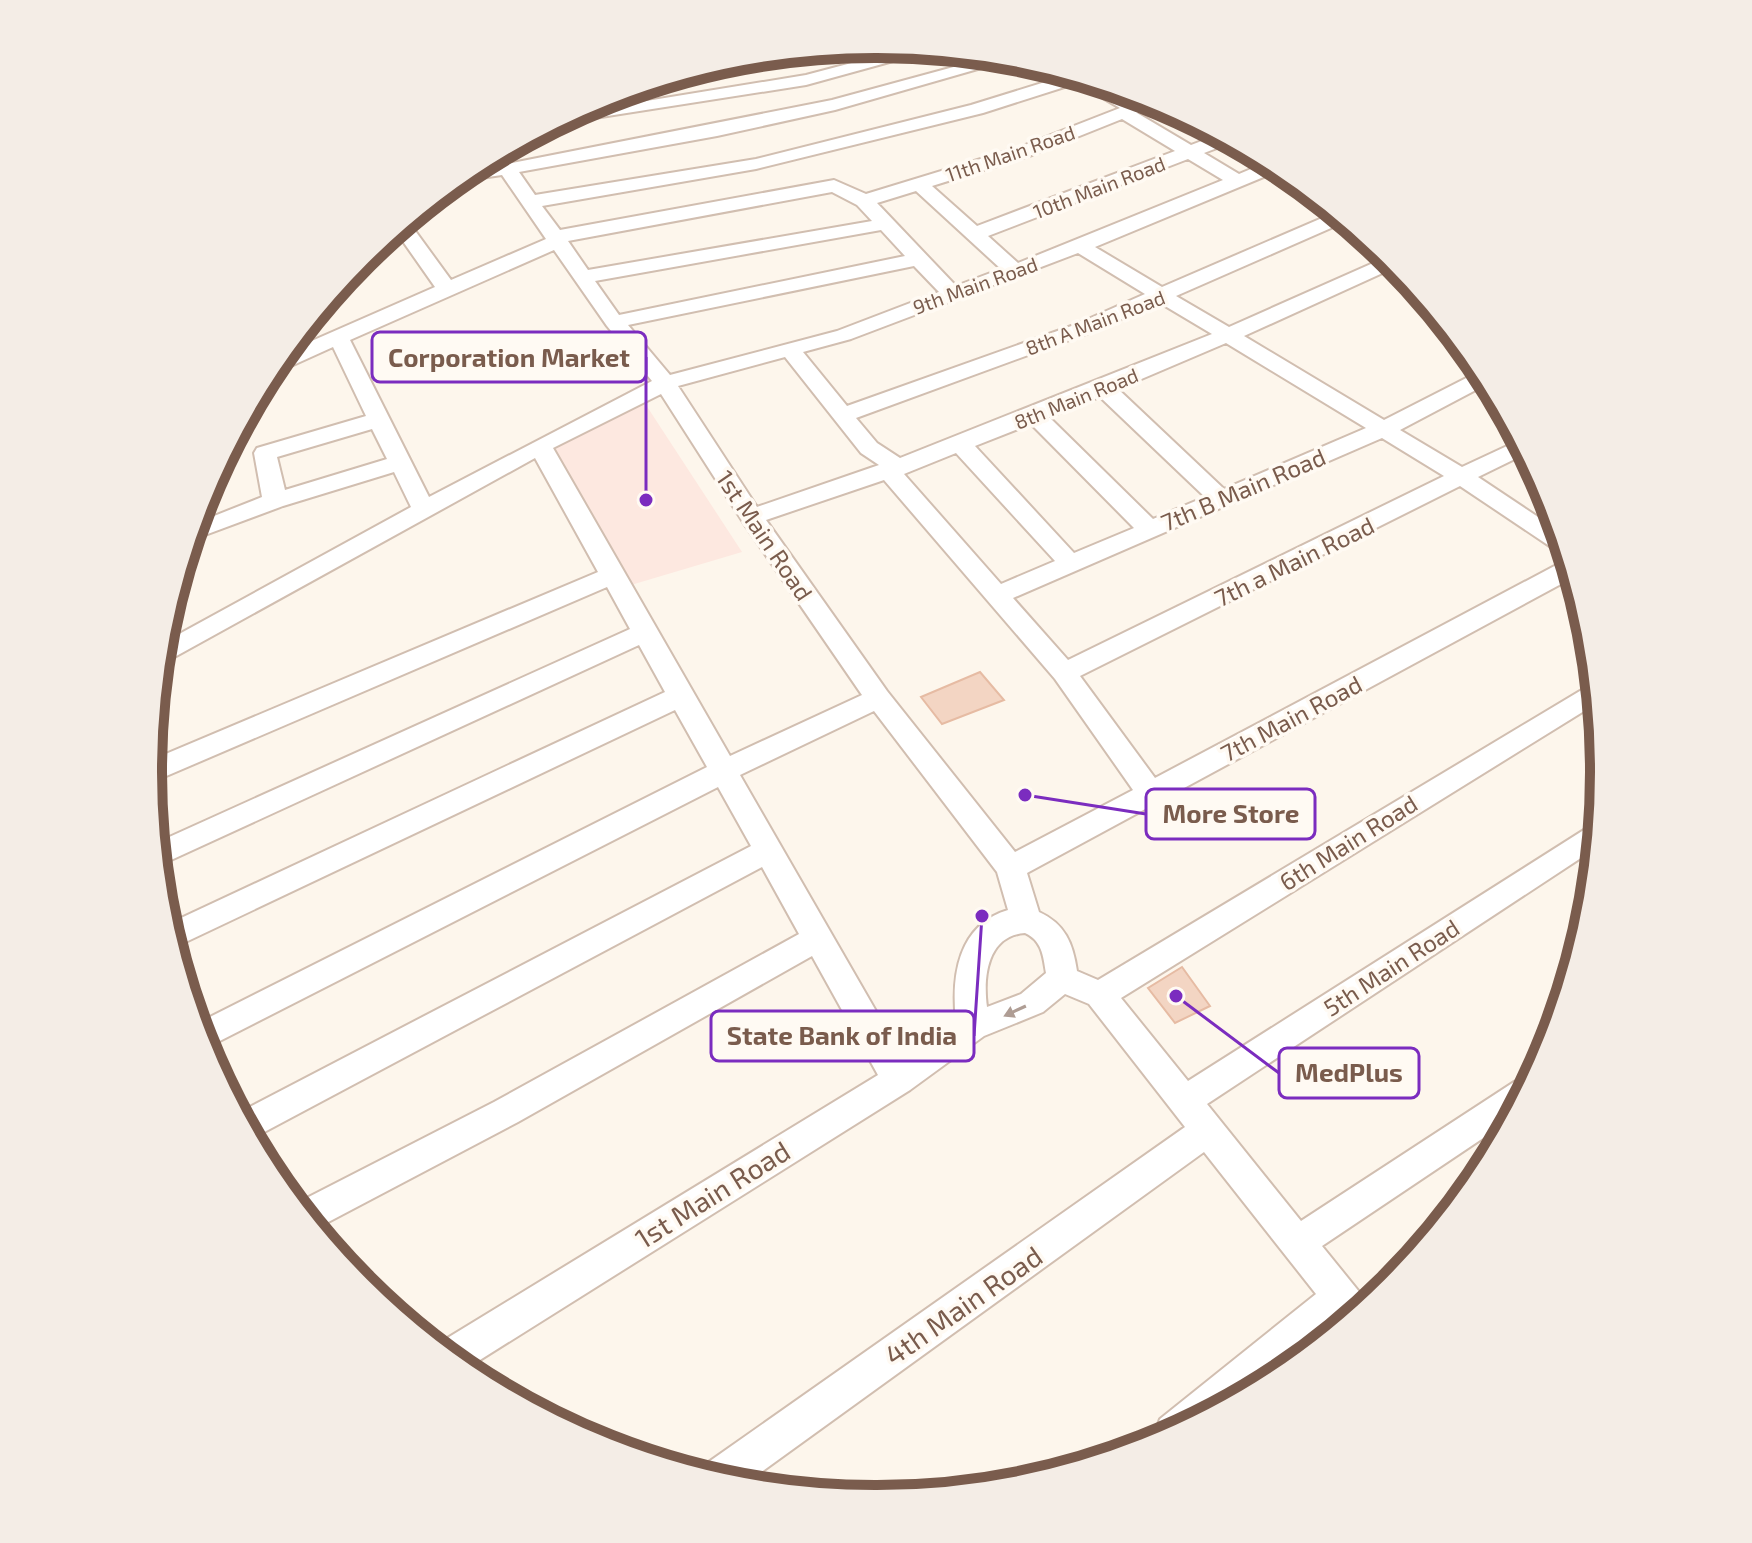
<svg xmlns="http://www.w3.org/2000/svg" width="1752" height="1543" font-family="'Exo 2',sans-serif">
  <style>
    .commercial { fill: #fde8e0 }
    .building { fill: #f3d5c3; stroke: #e6bba3; stroke-width: 2 }
    .lines { fill: none; stroke-linecap: round; stroke-linejoin: round }
    .minor-casing { stroke: #d1beb0; stroke-width: 4 }
    .minor { fill: #fff; fill-rule: evenodd }
    .oneway { fill: #af9d94 }
    .labels { text-anchor: middle; dominant-baseline: central; stroke-width: 7; stroke-linejoin: round; paint-order: stroke }
    .far-street-label { font-size: 20px; fill: #7a5c4d; stroke: #fffaf3 }
    .street-label { font-size: 24px; fill: #7a5c4d; stroke: #fffaf3 }
    .near-street-label { font-size: 28px; fill: #7a5c4d; stroke: #fffaf3 }
    .rim { fill: none; stroke: #7a5c4d; stroke-width: 10 }
    .leader { fill: none; stroke: #7b2cbf; stroke-width: 3 }
    .callout-dot { fill: #7b2cbf; stroke: #fffaf3; stroke-width: 3 }
    .callout { fill: #fffaf3; stroke: #7b2cbf; stroke-width: 3 }
    .callout-label { font-size: 26px; text-anchor: middle; font-weight: bold; fill: #7a5c4d }
  </style>
  <rect width="100%" height="100%" fill="#fdf6ec"/>
  <path class="commercial" d="M644,402L742,552L631,585L554,448Z"/>
  <g class="building">
    <path d="M980,672L1004,700L942,724L921,697Z"/>
    <path d="M1182,967L1210,1006L1175,1023L1148,988Z"/>
  </g>
  <g class="lines">
    <g class="minor-casing">
      <g id="minor">
        <path d="M912,47L933,50L806,85L550,125L573,113L806,75Z"/>
        <path d="M994,56L1016,58L835,110L717,136L519,172L535,195L756,159L971,105L1071,74L1103,84L1135,102L1147,97L1161,103L1137,113L1191,145L1220,134L1233,142L1204,153L1239,174L1270,161L1283,169L1095,247L1162,287L1336,212L1347,221L1176,296L1229,327L1389,256L1398,266L1244,336L1384,420L1482,370L1489,383L1400,430L1462,467L1520,440L1527,453L1478,477L1559,531L1566,551L1554,549L1460,486L1080,676L1155,778L1562,562L1569,561L1574,577L1027,873L1039,912C1065,924 1073,943 1077,971L1098,980L1595,682L1597,703L1121,998L1188,1081L1598,821L1596,848L1207,1104L1301,1221L1514,1082L1526,1078L1532,1080L1510,1120L1322,1246L1369,1304L1341,1326L1338,1322L1257,1389L1158,1442L1155,1433L1160,1419L1316,1294L1204,1152L742,1486L700,1475L703,1466L1185,1127L1089,1004L1065,994L1043,1012L984,1036L910,1090L464,1370L436,1345L878,1075L812,956L518,1122L315,1229L295,1204L494,1102L799,934L762,867L251,1139L238,1113L751,846L718,787L204,1049L196,1024L707,767L675,710L173,948L166,925L665,692L639,645L158,866L156,843L630,629L607,587L150,783L149,761L598,572L535,458L160,665L161,644L411,507L394,472L283,506L189,541L194,524L262,497L254,453L257,448L366,416L333,347L280,371L269,372L282,354L435,287L395,230L408,221L451,280L546,239L502,175L453,182L467,171L496,166L490,157L503,150L512,163L832,100ZM1077,83L1120,108L1020,147L866,194L834,180L560,230L542,206L756,169L983,113ZM1122,119L1175,151L977,226L932,186L1032,155ZM1188,159L1223,180L1018,263L988,236ZM916,191L1001,269L956,286L877,203ZM832,192L857,205L872,221L588,270L568,241ZM881,230L905,256L619,315L595,281ZM554,250L607,326L652,381L429,497L350,340ZM1078,253L1145,294L1077,324L847,406L803,352L851,339ZM914,266L939,292L837,331L670,375L628,325ZM1160,303L1212,334L900,458L877,443L856,418L1091,332ZM1226,343L1366,428L1224,489L1118,389ZM785,357L861,453L879,465L757,507L678,386ZM661,394L743,522L862,695L730,756L553,448ZM1100,397L1205,497L1153,519L1049,417ZM1031,424L1134,528L1074,553L975,446ZM372,429L387,459L285,490L277,457ZM1382,438L1444,476L1068,660L1013,598ZM956,453L1055,561L1001,584L904,474ZM884,480L1055,679L1133,790L1015,852L887,691L766,520ZM874,711L997,872L1008,910C958,925 951,976 956,1021L903,1058L740,775ZM1025,933C1042,941 1043,955 1046,973L1021,994L987,1007C983,977 987,936 1025,933Z"/>
      </g>
    </g>
    <use href="#minor" class="minor"/>
  </g>
  <defs><path id="oneway-solid" d="M-6-.8H1V-3.2L6.5 0L1 3.2V.8H-6Z" transform="scale(2)"/></defs>
  <use class="oneway" href="#oneway-solid" transform="translate(1015 1011) rotate(155)"/>
  <g class="labels">
    <g class="far-street-label">
      <text transform="translate(1010 153) rotate(-19)">11th Main Road</text>
      <text transform="translate(1099 187) rotate(-21)">10th Main Road</text>
      <text transform="translate(975 285) rotate(-20)">9th Main Road</text>
      <text transform="translate(1095 322) rotate(-21)">8th A Main Road</text>
      <text transform="translate(1076 398) rotate(-22)">8th Main Road</text>
    </g>
    <g class="street-label">
      <text transform="translate(1243 489) rotate(-23)">7th B Main Road</text>
      <text transform="translate(765 535) rotate(56)">1st Main Road</text>
      <text transform="translate(1294 561) rotate(-26)">7th a Main Road</text>
      <text transform="translate(1291 718) rotate(-28)">7th Main Road</text>
      <text transform="translate(1348 842) rotate(-32)">6th Main Road</text>
      <text transform="translate(1391 967) rotate(-33)">5th Main Road</text>
    </g>
    <g class="near-street-label">
      <text transform="translate(712 1194) rotate(-32)">1st Main Road</text>
      <text transform="translate(963 1305) rotate(-35)">4th Main Road</text>
    </g>
  </g>
  <path d="M0 0H1752V1543H0ZM875 58H877A713 713 0 0 1 1590 771V772A713 713 0 0 1 877 1485H875A713 713 0 0 1 162 772V771A713 713 0 0 1 875 58Z" fill="#f4ede6" fill-rule="evenodd"/>
  <path class="rim" d="M875 58H877A713 713 0 0 1 1590 771V772A713 713 0 0 1 877 1485H875A713 713 0 0 1 162 772V771A713 713 0 0 1 875 58Z"/>
  <path class="leader" d="M646 500L646 357M1025 795L1146 814M982 916L974 1036M1176 996L1279 1073"/>
  <g class="callout-dot">
    <circle cx="646" cy="500" r="8"/>
    <circle cx="1025" cy="795" r="8"/>
    <circle cx="982" cy="916" r="8"/>
    <circle cx="1176" cy="996" r="8"/>
  </g>
  <g class="callout">
    <rect x="372" y="332" width="274" height="50" rx="8"/>
    <rect x="1146" y="789" width="169" height="50" rx="8"/>
    <rect x="711" y="1011" width="263" height="50" rx="8"/>
    <rect x="1279" y="1048" width="140" height="50" rx="8"/>
  </g>
  <g class="callout-label">
    <text x="509" y="367">Corporation Market</text>
    <text x="1231" y="823">More Store</text>
    <text x="842" y="1045">State Bank of India</text>
    <text x="1349" y="1082">MedPlus</text>
  </g>
</svg>
